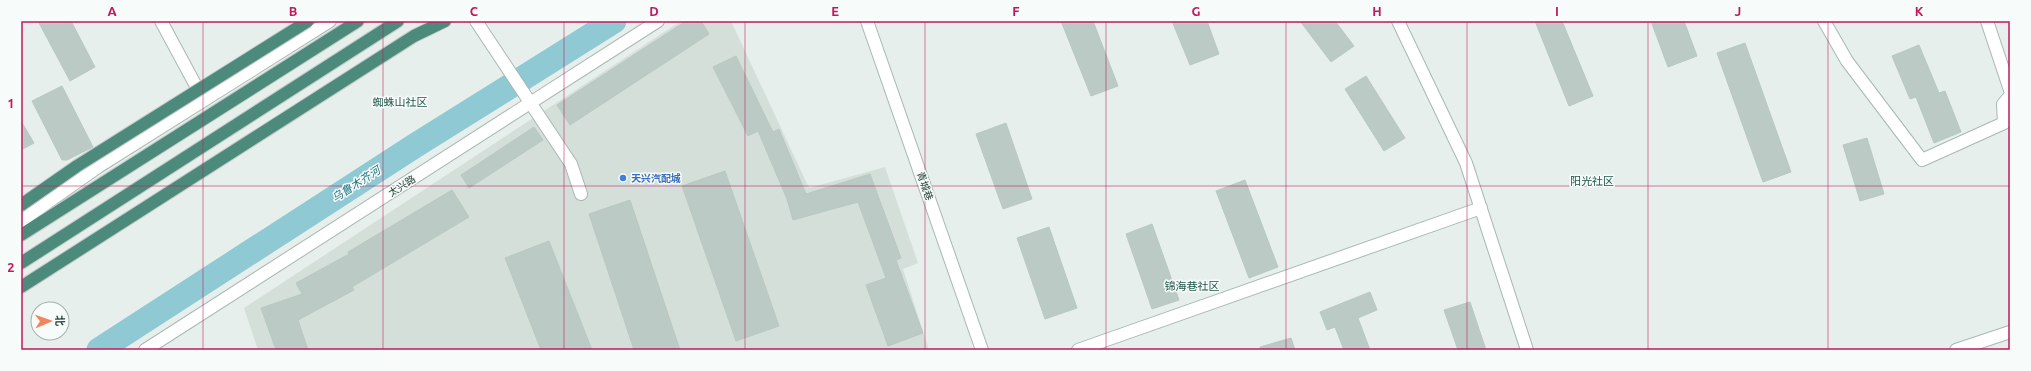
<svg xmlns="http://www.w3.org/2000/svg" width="2031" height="371" font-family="Ubuntu,'Noto Sans SC',sans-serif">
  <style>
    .built { fill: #d4dfda }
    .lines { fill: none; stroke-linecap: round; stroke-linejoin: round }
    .river { stroke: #8ec9d4; stroke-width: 25 }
    .building { fill: #bbcac4; stroke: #b8c9c2 }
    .minor-casing { stroke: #a8b8b2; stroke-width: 14 }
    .tertiary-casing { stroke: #a8b8b2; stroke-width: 14 }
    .secondary-casing { stroke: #a4bbb3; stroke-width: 14 }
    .trunk-casing { stroke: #c2cac8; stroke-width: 14 }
    .minor { stroke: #fff; stroke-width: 12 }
    .tertiary { stroke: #fff; stroke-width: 12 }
    .secondary { stroke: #fff; stroke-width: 12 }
    .trunk { stroke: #4c8a7c; stroke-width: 12 }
    .trunk-bridge-casing { stroke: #c2cac8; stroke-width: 14; stroke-linecap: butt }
    .trunk-bridge { stroke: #4c8a7c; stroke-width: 12 }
    .grid { fill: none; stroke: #c2185b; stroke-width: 1; stroke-opacity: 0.55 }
    .shop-dot { fill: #3f7fe0; stroke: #f7fbf9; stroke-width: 1.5 }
    .labels { text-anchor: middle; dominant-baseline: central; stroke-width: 3; stroke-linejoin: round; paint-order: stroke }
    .shop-label { font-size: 10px; font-weight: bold; fill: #366cbe; stroke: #f7fbf9; text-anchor: start }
    .street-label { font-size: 10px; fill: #24423a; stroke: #f7fbf9 }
    .neighbourhood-label { font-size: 11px; fill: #1f5548; stroke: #f7fbf9 }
    .water-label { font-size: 11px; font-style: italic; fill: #1c6f80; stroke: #f7fbf9 }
    .neatline { fill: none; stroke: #c2185b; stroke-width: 1.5 }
    .grid-label { font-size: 13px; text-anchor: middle; font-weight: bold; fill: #c2185b }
  </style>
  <rect width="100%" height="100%" fill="#e6efeb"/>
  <path class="built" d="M681,21H731L809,188L885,167L918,263L903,269L929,350H258L244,308Z"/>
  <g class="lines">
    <path class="river" d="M99,350L416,145L614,21"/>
  </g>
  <g class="building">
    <path d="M38,21H71L95,67L70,81Z"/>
    <path d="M686,21H701L709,34L570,125L557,105Z"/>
    <path d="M1061,21H1093L1118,86L1091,96Z"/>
    <path d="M1172,21H1207L1219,54L1190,65Z"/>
    <path d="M1300,21H1335L1354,46L1331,62Z"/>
    <path d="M1535,21H1562L1593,96L1569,106Z"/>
    <path d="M1651,21H1684L1697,56L1668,67Z"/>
    <path d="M1745,43L1791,172L1763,182L1717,53Z"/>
    <path d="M1919,45L1939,93L1945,91L1961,132L1934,143L1916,97L1910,99L1892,56Z"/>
    <path d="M736,56L773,132L779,129L806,194L870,174L901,258L896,260L923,333L888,346L866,285L886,278L858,202L793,220L787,199L758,131L748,136L713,67Z"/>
    <path d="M1366,76L1405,138L1384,151L1345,89Z"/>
    <path d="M62,86L93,147L67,160H62L32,101Z"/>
    <path d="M21,121L34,143L21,150Z"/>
    <path d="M1006,123L1032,199L1003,209L976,134Z"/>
    <path d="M534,127L543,140L469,188L461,175Z"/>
    <path d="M1867,138L1884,194L1860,201L1843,145Z"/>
    <path d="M725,171L779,326L736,341L682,186Z"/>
    <path d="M1245,180L1278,267L1249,278L1216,191Z"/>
    <path d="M452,190L469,217L352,287L354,290L298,320L308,350H276L261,308L302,294L296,283L349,254L348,252Z"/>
    <path d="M630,200L680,350H634L589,214Z"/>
    <path d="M1152,224L1179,300L1152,309L1126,234Z"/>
    <path d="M1049,227L1077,308L1045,319L1017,238Z"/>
    <path d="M549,241L592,350H541L505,258Z"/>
    <path d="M1370,292L1377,310L1358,318L1370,350H1344L1335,327L1327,330L1320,312Z"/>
    <path d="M1470,302L1486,350H1458L1444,310Z"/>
    <path d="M1291,338L1295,350H1260V347Z"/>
  </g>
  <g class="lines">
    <g class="minor-casing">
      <g id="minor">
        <path d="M161,21L203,99"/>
        <path d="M476,21L571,164L581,194"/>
        <path d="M1398,21L1466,163L1527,350"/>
        <path d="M1824,21L1847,61L1922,160L2004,123L2003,104L2010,96"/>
        <path d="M1987,21L2010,90"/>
        <path d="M145,350L658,21"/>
        <path d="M1078,350L1481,208"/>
        <path d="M1956,350L2010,332"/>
      </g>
    </g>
    <g class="tertiary-casing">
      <path id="tertiary" d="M867,21L982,350"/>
    </g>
    <g class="secondary-casing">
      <path id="secondary" d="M21,221L98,167L330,21"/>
    </g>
    <g class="trunk-casing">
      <g id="trunk">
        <path d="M21,235L358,21"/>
        <path d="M21,263L398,21"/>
        <path d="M21,287L414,36L445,21"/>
      </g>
    </g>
    <use href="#minor" class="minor"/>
    <use href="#tertiary" class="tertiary"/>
    <use href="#secondary" class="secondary"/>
    <use href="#trunk" class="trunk"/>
    <g class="trunk-bridge-casing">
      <path id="trunk-bridge" d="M21,205L77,166L308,21"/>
    </g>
    <use href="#trunk-bridge" class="trunk-bridge"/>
  </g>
  <path class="grid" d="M203,21V350M383,21V350M564,21V350M745,21V350M925,21V350M1106,21V350M1286,21V350M1467,21V350M1648,21V350M1828,21V350M21,186H2010"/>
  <circle class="shop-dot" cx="623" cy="178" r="4"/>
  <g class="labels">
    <g class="shop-label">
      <text x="631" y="178">天兴汽配城</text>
    </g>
    <g class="street-label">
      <text transform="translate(402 186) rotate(-33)">太兴路</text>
      <text transform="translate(925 186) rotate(71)">青城巷</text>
    </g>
    <g class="neighbourhood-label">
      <text x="400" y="102">蜘蛛山社区</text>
      <text x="1592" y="181">阳光社区</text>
      <text x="1192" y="286">锦海巷社区</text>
    </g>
    <g class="water-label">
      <text transform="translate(356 184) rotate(-33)">乌鲁木齐河</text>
    </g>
  </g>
  <rect width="2031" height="371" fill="none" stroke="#f7fbf9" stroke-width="44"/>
  <g transform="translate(50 321) rotate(88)"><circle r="19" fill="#f7fbf9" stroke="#a3b1ad"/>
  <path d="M0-3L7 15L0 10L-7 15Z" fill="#f4845f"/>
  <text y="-6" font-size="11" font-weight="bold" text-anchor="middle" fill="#24423a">北</text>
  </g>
  <rect x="22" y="22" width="1987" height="327" class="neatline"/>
  <g class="grid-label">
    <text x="112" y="16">A</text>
    <text x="293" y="16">B</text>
    <text x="474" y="16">C</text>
    <text x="654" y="16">D</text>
    <text x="835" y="16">E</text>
    <text x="1016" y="16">F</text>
    <text x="1196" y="16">G</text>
    <text x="1377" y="16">H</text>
    <text x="1557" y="16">I</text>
    <text x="1738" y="16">J</text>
    <text x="1919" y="16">K</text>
    <text x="11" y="108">1</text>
    <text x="11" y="272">2</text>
  </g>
</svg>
